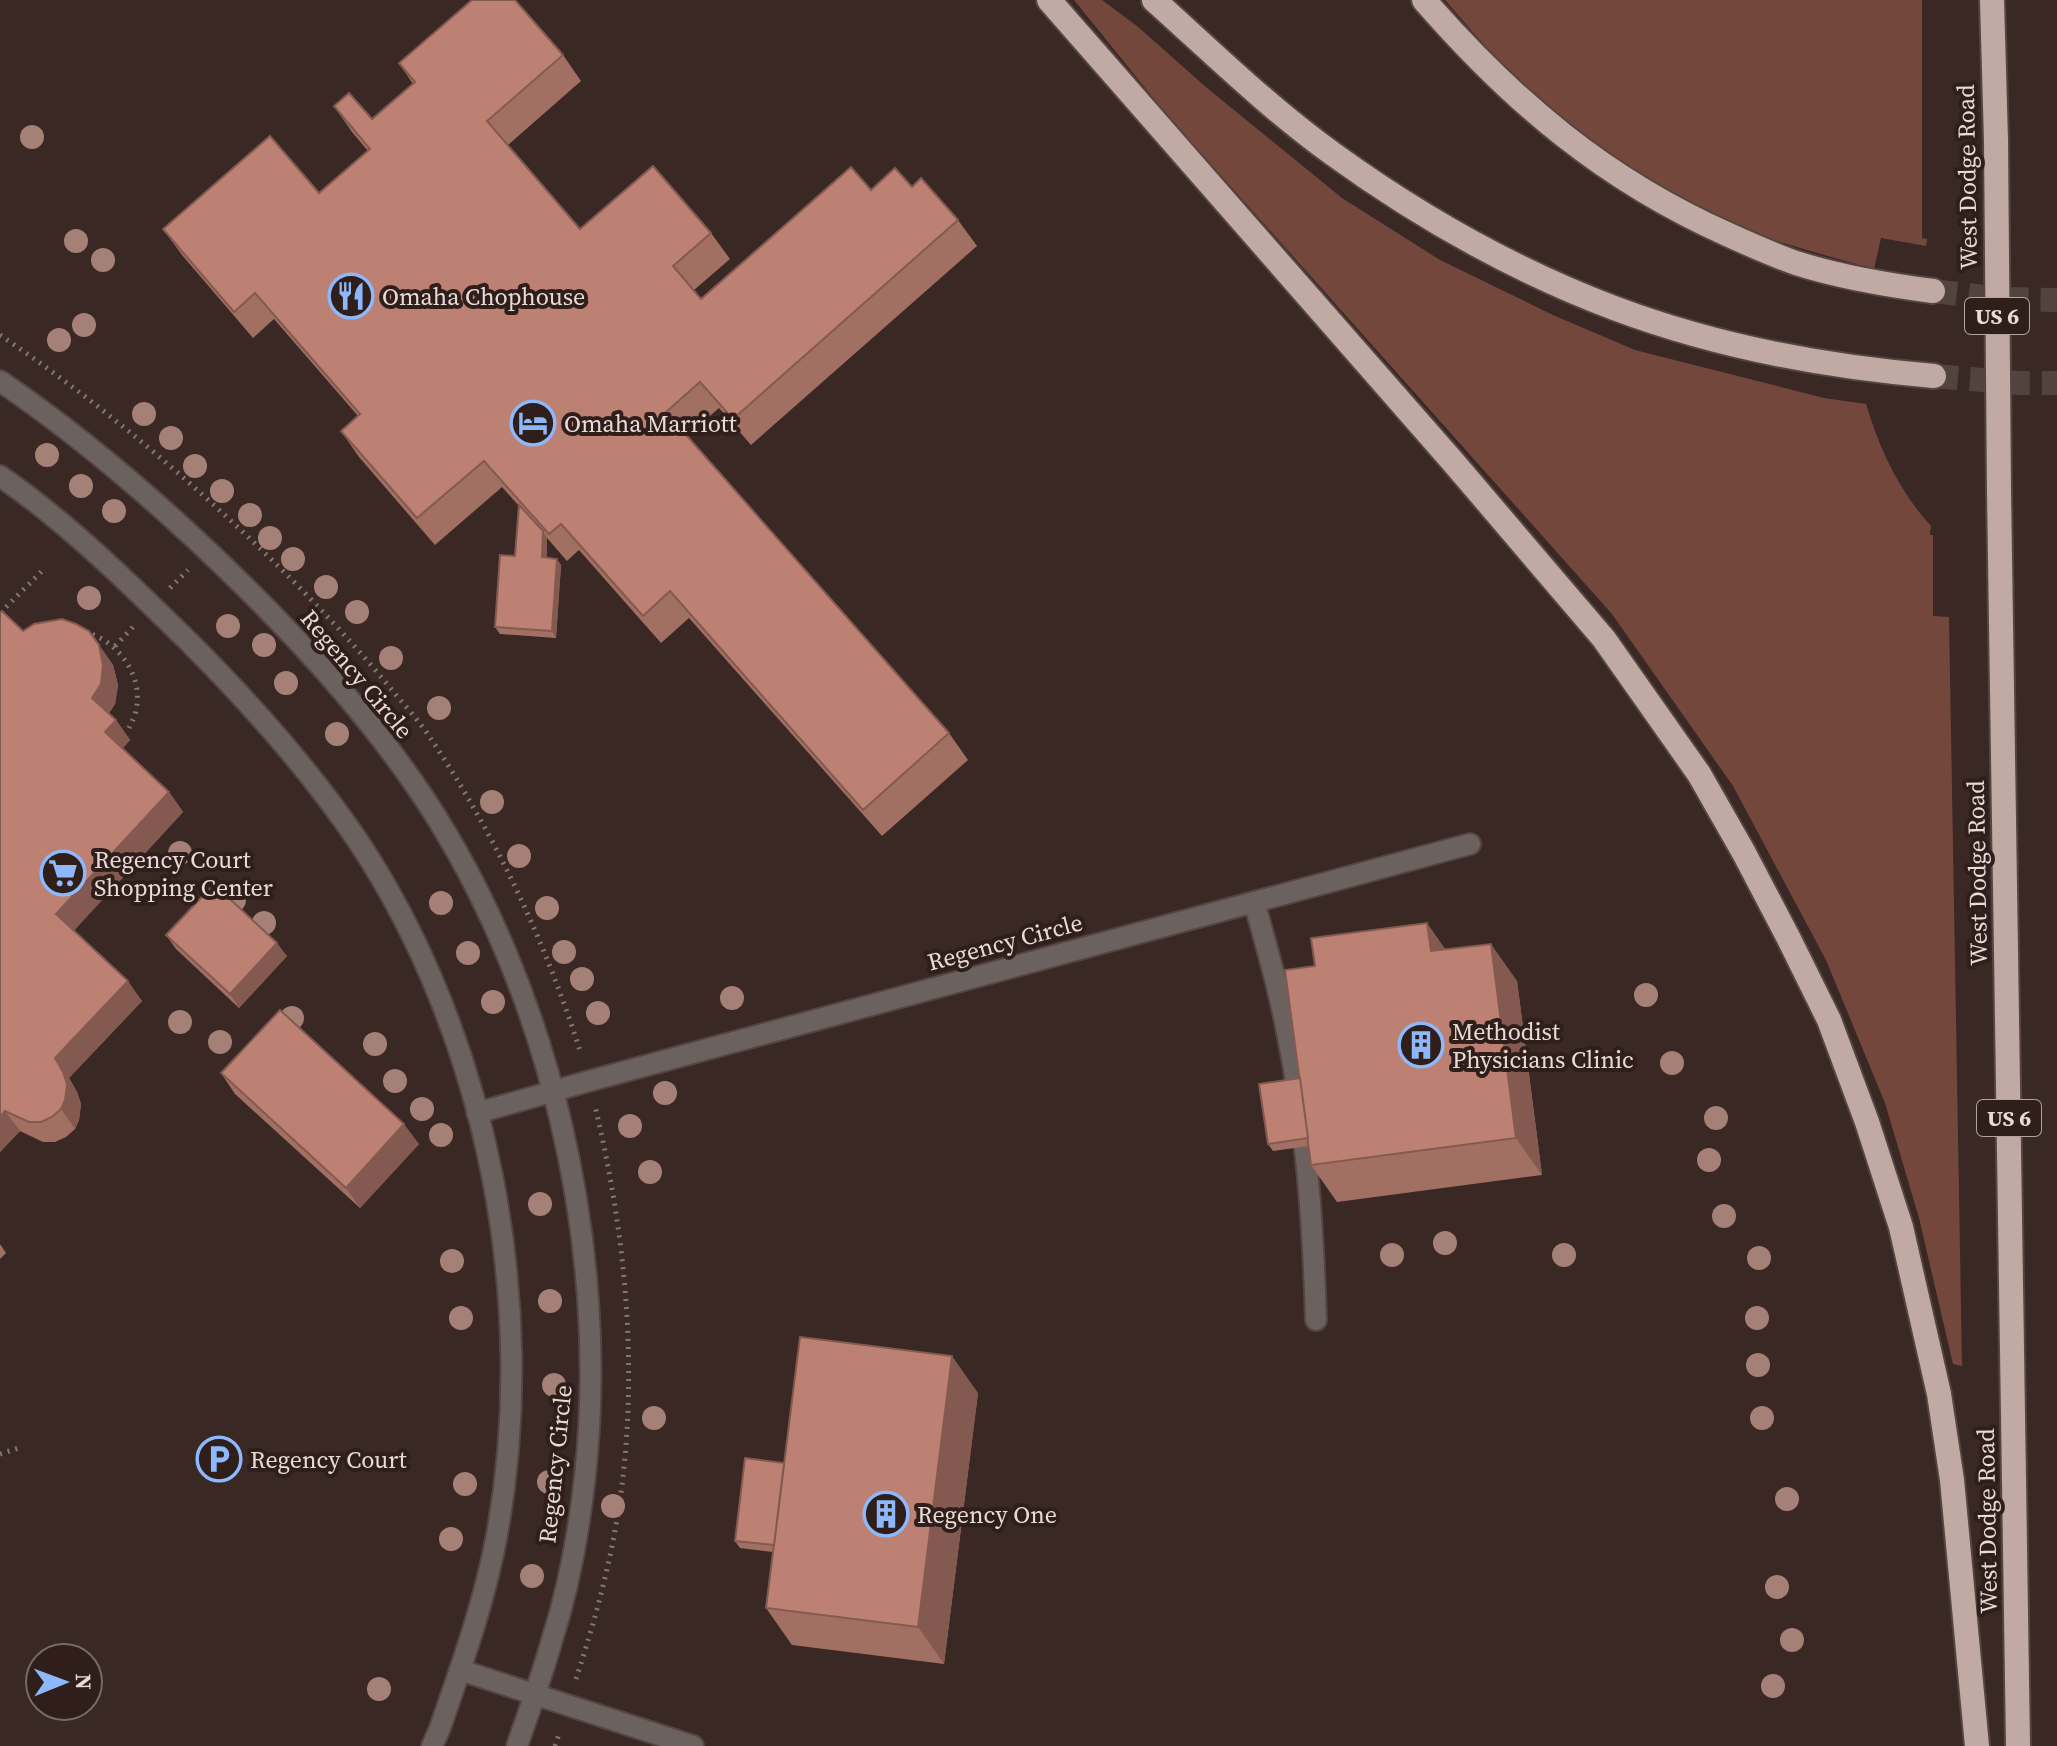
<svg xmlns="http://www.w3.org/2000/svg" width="2057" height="1746" font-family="'Source Serif 4',serif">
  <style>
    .green { fill: #74473d }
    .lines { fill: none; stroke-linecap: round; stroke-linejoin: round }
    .highway-tunnel { stroke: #53433f; stroke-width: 24; stroke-dasharray: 24 12; stroke-linecap: butt }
    .minor-casing { stroke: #554541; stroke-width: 24 }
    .highway-casing { stroke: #554541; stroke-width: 28 }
    .path { stroke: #857672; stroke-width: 5; stroke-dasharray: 2 6; stroke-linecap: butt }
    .minor { stroke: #6b625f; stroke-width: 20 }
    .highway { stroke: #c1aaa4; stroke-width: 24 }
    .highway-bridge-casing { stroke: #554541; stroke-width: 28; stroke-linecap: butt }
    .highway-bridge { stroke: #c1aaa4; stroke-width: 24 }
    .tree { fill: #a58077 }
    .wall { fill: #a26f63 }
    .shaded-wall { fill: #845a50 }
    .building { fill: #bc8173; stroke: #845a50; stroke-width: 2 }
    .labels { text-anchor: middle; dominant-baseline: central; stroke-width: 8; stroke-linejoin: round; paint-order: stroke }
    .shield { fill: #2f1e1a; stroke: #b0a3a0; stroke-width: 2 }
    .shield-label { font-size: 22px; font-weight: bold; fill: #e8dcd9 }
    .street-label { font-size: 24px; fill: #e8dcd9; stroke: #2f1e1a }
    .poi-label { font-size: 24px; fill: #e8dcd9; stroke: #2f1e1a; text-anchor: start }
  </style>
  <rect width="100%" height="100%" fill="#392824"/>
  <g class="green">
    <path d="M1074,0H1102L1137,26L1207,88L1342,198L1440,260L1553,315L1635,350L1824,398L1866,404C1879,448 1899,491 1931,526L1930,535H1933V616L1949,617L1962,1366L1953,1364L1919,1218L1885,1103L1826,960L1733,786L1612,614L1167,115Z"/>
    <path d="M1445,0H1922V238L1927,239L1926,246L1881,238L1874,269C1818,253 1760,239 1707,214C1645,184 1577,136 1527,90C1498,62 1472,31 1445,0Z"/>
  </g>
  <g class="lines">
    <g class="highway-tunnel">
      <path d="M1933,291L2001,299L2057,300"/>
      <path d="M1934,376L2020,383H2057"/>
    </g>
    <g class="minor-casing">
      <g id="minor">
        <path d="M0,381C88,441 168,511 244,586C310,651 372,720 424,798C550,988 610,1249 585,1476C579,1531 569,1587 552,1640C542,1676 529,1711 517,1746"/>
        <path d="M0,476C67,522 132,586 190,643C251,704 309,769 358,841C488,1037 539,1304 497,1534C485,1601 462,1664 440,1728L432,1746"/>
        <path d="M1254,902C1266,944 1278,985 1286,1027C1306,1123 1313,1222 1316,1320"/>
        <path d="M477,1113L589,1081L1470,844"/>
        <path d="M460,1670L693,1746"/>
      </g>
    </g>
    <g class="highway-casing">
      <g id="highway">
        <path d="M1049,0L1454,463L1604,639L1699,774L1744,853L1789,939L1829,1020L1867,1122L1901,1227L1939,1394L1952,1480L1977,1746"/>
        <path d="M1154,0C1213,53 1269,108 1333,154C1420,217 1514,270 1614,308C1715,346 1826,367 1934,376"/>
        <path d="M1424,0C1513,102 1605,180 1729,235C1751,245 1773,255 1796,263C1840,277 1887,285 1933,291"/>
        <path d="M1992,0L1996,141"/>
        <path d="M1999,491L2018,1746"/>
      </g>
    </g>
    <g class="path">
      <path d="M0,335C109,409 208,495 300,588C334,623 366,658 397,696C407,708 418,720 427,733C493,830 546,942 581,1054"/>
      <path d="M170,588L188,570"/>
      <path d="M6,607L43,570"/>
      <path d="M85,632C117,640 144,675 136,710C135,716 132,722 129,728"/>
      <path d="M115,646L133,627"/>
      <path d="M0,1454L19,1448"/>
      <path d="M576,1679C593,1627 608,1573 617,1519C640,1382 627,1240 595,1106"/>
      <path d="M555,1746L560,1731"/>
    </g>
    <use href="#minor" class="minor"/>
    <use href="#highway" class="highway"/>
    <g class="highway-bridge-casing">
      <path id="highway-bridge" d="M1996,141L1999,491"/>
    </g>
    <use href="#highway-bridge" class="highway-bridge"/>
  </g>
  <g class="tree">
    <circle cx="32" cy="137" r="12"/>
    <circle cx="76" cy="241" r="12"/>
    <circle cx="103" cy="260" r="12"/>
    <circle cx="84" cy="325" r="12"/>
    <circle cx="59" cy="340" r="12"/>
    <circle cx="144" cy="414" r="12"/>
    <circle cx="171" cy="438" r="12"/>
    <circle cx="47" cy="455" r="12"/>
    <circle cx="195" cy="466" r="12"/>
    <circle cx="81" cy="486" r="12"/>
    <circle cx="222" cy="491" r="12"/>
    <circle cx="114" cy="511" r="12"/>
    <circle cx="250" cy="515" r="12"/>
    <circle cx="270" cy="538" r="12"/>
    <circle cx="293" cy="559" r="12"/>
    <circle cx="326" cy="587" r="12"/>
    <circle cx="89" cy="598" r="12"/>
    <circle cx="357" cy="612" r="12"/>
    <circle cx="228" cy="626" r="12"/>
    <circle cx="264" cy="645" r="12"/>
    <circle cx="391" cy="658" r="12"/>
    <circle cx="286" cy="683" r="12"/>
    <circle cx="439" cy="708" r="12"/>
    <circle cx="337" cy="734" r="12"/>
    <circle cx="492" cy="802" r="12"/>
    <circle cx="180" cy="853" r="12"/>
    <circle cx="519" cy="856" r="12"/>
    <circle cx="234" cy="900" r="12"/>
    <circle cx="441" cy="903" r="12"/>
    <circle cx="547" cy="908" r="12"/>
    <circle cx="264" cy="923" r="12"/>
    <circle cx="564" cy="952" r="12"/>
    <circle cx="468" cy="953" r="12"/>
    <circle cx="582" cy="979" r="12"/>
    <circle cx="1646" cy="995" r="12"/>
    <circle cx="732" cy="998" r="12"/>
    <circle cx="493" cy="1002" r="12"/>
    <circle cx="598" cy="1013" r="12"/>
    <circle cx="292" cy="1018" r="12"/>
    <circle cx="180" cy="1022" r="12"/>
    <circle cx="220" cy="1042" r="12"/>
    <circle cx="375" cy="1044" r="12"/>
    <circle cx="1672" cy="1063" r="12"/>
    <circle cx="395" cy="1081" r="12"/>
    <circle cx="665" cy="1093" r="12"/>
    <circle cx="422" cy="1109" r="12"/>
    <circle cx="1716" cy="1118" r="12"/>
    <circle cx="630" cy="1126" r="12"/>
    <circle cx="441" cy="1135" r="12"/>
    <circle cx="1709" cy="1160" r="12"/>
    <circle cx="650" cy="1172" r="12"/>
    <circle cx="540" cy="1204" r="12"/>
    <circle cx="1724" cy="1216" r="12"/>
    <circle cx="1445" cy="1243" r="12"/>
    <circle cx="1392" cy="1255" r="12"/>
    <circle cx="1564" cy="1255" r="12"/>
    <circle cx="1759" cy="1258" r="12"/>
    <circle cx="452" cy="1261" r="12"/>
    <circle cx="550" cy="1301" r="12"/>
    <circle cx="461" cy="1318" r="12"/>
    <circle cx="1757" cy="1318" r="12"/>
    <circle cx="1758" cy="1365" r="12"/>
    <circle cx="554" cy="1385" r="12"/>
    <circle cx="654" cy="1418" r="12"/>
    <circle cx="1762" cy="1418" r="12"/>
    <circle cx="549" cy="1482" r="12"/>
    <circle cx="465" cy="1484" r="12"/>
    <circle cx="1787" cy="1499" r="12"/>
    <circle cx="613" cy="1506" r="12"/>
    <circle cx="451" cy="1539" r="12"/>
    <circle cx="532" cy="1576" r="12"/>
    <circle cx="1777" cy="1587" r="12"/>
    <circle cx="1792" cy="1640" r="12"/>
    <circle cx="1773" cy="1686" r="12"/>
    <circle cx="379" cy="1689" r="12"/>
  </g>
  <g class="wall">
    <path d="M563,55L581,81L508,145L580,229L711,233L730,259L694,290L701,299L871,190L912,187L958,220L977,246L751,445L719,408L687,436L949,733L968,760L882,836L689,618L661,643L579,550L567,561L547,538V557L561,565L556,638L500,634L495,627L515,556L519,506L502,487L435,545L359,457L341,431L358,416L274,319L253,338L182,255L163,229L319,193L368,151L352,132L334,106L372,119L413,84L399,63Z"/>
    <path d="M23,631H89L113,665L118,685L115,704L109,713L116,720L130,740L123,748L169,792L183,812L74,930L142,1001L69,1078L77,1092L81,1104L79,1120L75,1129L66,1137L55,1142H43L20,1131L0,1152Z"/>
    <path d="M166,935L287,956L239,1008L176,949Z"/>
    <path d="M1446,949L1517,981L1542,1175L1337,1202L1311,1165L1309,1146L1273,1151L1268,1144L1300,1078L1315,966Z"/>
    <path d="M221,1073L419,1144L360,1208L235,1094Z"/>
    <path d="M0,1244L6,1253L0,1259Z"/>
    <path d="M978,1393L944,1664L792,1645L766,1608L773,1552L740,1548L735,1541L784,1463Z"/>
  </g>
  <g class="shaded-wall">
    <path d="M543,531L547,538V564L542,557Z"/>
    <path d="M557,559L561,565L556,638L552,631Z"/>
    <path d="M99,645L113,665L118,685L115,704L106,718L92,698Z"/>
    <path d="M116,720L130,740L119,752L105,732Z"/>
    <path d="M169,792L183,812L71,934L56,914Z"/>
    <path d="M1427,923L1453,960L1431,951Z"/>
    <path d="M277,943L287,956L239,1008L230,994Z"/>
    <path d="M1491,944L1517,981L1542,1175L1516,1138Z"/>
    <path d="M128,981L142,1001L69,1078L77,1092L81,1104L79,1120L75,1129L61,1109L55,1058Z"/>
    <path d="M5,1111L20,1131L0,1152V1117Z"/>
    <path d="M404,1124L419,1144L360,1208L346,1188Z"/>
    <path d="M952,1356L978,1393L944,1664L918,1627Z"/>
  </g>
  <g class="building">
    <path d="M472,0H515L563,55L487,121L580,229L653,166L711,233L673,266L701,299L851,167L871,190L895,168L912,187L921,178L958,220L733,419L700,382L666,412L949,733L863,810L670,591L643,616L561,524L549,534L484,461L417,518L341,431L360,414L255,293L234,312L163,229L270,136L319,193L370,149L334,106L349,93L372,119L415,82L399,63Z"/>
    <path d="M519,505L543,531L542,557L557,559L552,631L495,627L500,555L515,556Z"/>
    <path d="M2,611L23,631L34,624L62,619L76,624L89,631L99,645L103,665L101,684L92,698L116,720L105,732L169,792L56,914L128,981L55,1058L63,1072L67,1084L65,1100L61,1109L52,1117L41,1122H29L5,1111L0,1117V613Z"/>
    <path d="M214,884L277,943L230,994L166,935Z"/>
    <path d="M1427,923L1431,951L1491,944L1516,1138L1311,1165L1285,970L1315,966L1311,938Z"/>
    <path d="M280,1010L404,1124L346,1188L221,1073Z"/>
    <path d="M1300,1078L1308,1138L1268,1144L1259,1084Z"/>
    <path d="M800,1337L952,1356L918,1627L766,1608Z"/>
    <path d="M745,1458L784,1463L774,1545L735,1541Z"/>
  </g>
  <defs>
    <g id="restaurant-ring" transform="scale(2.3)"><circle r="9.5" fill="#2f1e1a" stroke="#8db9fc" stroke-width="1.5"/><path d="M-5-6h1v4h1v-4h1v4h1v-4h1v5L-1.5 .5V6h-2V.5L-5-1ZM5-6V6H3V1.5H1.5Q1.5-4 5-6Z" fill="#8db9fc"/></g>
    <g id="hotel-ring" transform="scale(2.3)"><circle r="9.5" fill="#2f1e1a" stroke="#8db9fc" stroke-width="1.5"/><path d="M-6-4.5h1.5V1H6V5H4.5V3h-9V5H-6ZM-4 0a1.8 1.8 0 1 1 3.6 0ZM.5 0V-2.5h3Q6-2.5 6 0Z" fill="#8db9fc"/></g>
    <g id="supermarket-ring" transform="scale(2.3)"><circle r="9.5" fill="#2f1e1a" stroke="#8db9fc" stroke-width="1.5"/><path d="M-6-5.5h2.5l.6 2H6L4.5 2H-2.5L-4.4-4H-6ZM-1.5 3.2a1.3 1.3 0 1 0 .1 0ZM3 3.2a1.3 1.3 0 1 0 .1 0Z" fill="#8db9fc"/></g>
    <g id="building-ring" transform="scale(2.3)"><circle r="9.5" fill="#2f1e1a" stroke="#8db9fc" stroke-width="1.5"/><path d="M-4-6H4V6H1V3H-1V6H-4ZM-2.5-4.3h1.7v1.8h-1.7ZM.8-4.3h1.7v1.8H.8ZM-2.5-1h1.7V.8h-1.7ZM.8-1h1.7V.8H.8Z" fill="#8db9fc"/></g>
    <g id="parking-ring" transform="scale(2.3)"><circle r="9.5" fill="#2f1e1a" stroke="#8db9fc" stroke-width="1.5"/><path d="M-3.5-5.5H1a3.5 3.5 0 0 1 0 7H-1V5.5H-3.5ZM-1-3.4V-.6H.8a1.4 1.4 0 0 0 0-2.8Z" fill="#8db9fc"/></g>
  </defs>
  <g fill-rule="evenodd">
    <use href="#restaurant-ring" x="351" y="296"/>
    <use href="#hotel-ring" x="533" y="423"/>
    <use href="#supermarket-ring" x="63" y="873"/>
    <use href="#building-ring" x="1421" y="1045"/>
    <use href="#parking-ring" x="219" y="1459"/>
    <use href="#building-ring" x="886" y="1514"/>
  </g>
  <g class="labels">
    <g class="shield">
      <rect x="1965" y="298" width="64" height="36" rx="6"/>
      <rect x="1977" y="1100" width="64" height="36" rx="6"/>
    </g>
    <g class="shield-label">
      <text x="1997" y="316">US 6</text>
      <text x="2009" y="1118">US 6</text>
    </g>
    <g class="street-label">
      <text transform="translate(1967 177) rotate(-91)">West Dodge Road</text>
      <text transform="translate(357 674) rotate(50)">Regency Circle</text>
      <text transform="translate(1977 873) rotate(-91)">West Dodge Road</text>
      <text transform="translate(1005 942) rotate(-15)">Regency Circle</text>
      <text transform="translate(555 1464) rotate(-84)">Regency Circle</text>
      <text transform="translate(1987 1521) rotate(-91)">West Dodge Road</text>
    </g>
    <g class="poi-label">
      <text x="382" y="296">Omaha Chophouse</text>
      <text x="564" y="423">Omaha Marriott</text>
      <text x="94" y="859">Regency Court<tspan x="94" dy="28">Shopping Center</tspan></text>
      <text x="1452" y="1031">Methodist<tspan x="1452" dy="28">Physicians Clinic</tspan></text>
      <text x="250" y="1459">Regency Court</text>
      <text x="917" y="1514">Regency One</text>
    </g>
  </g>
  <g transform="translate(64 1682) rotate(89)"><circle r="38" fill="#2f1e1a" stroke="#796a66" stroke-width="2"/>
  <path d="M0-6L14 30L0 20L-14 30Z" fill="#8db9fc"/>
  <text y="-12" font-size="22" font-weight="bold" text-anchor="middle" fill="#e8dcd9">N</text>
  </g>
</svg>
